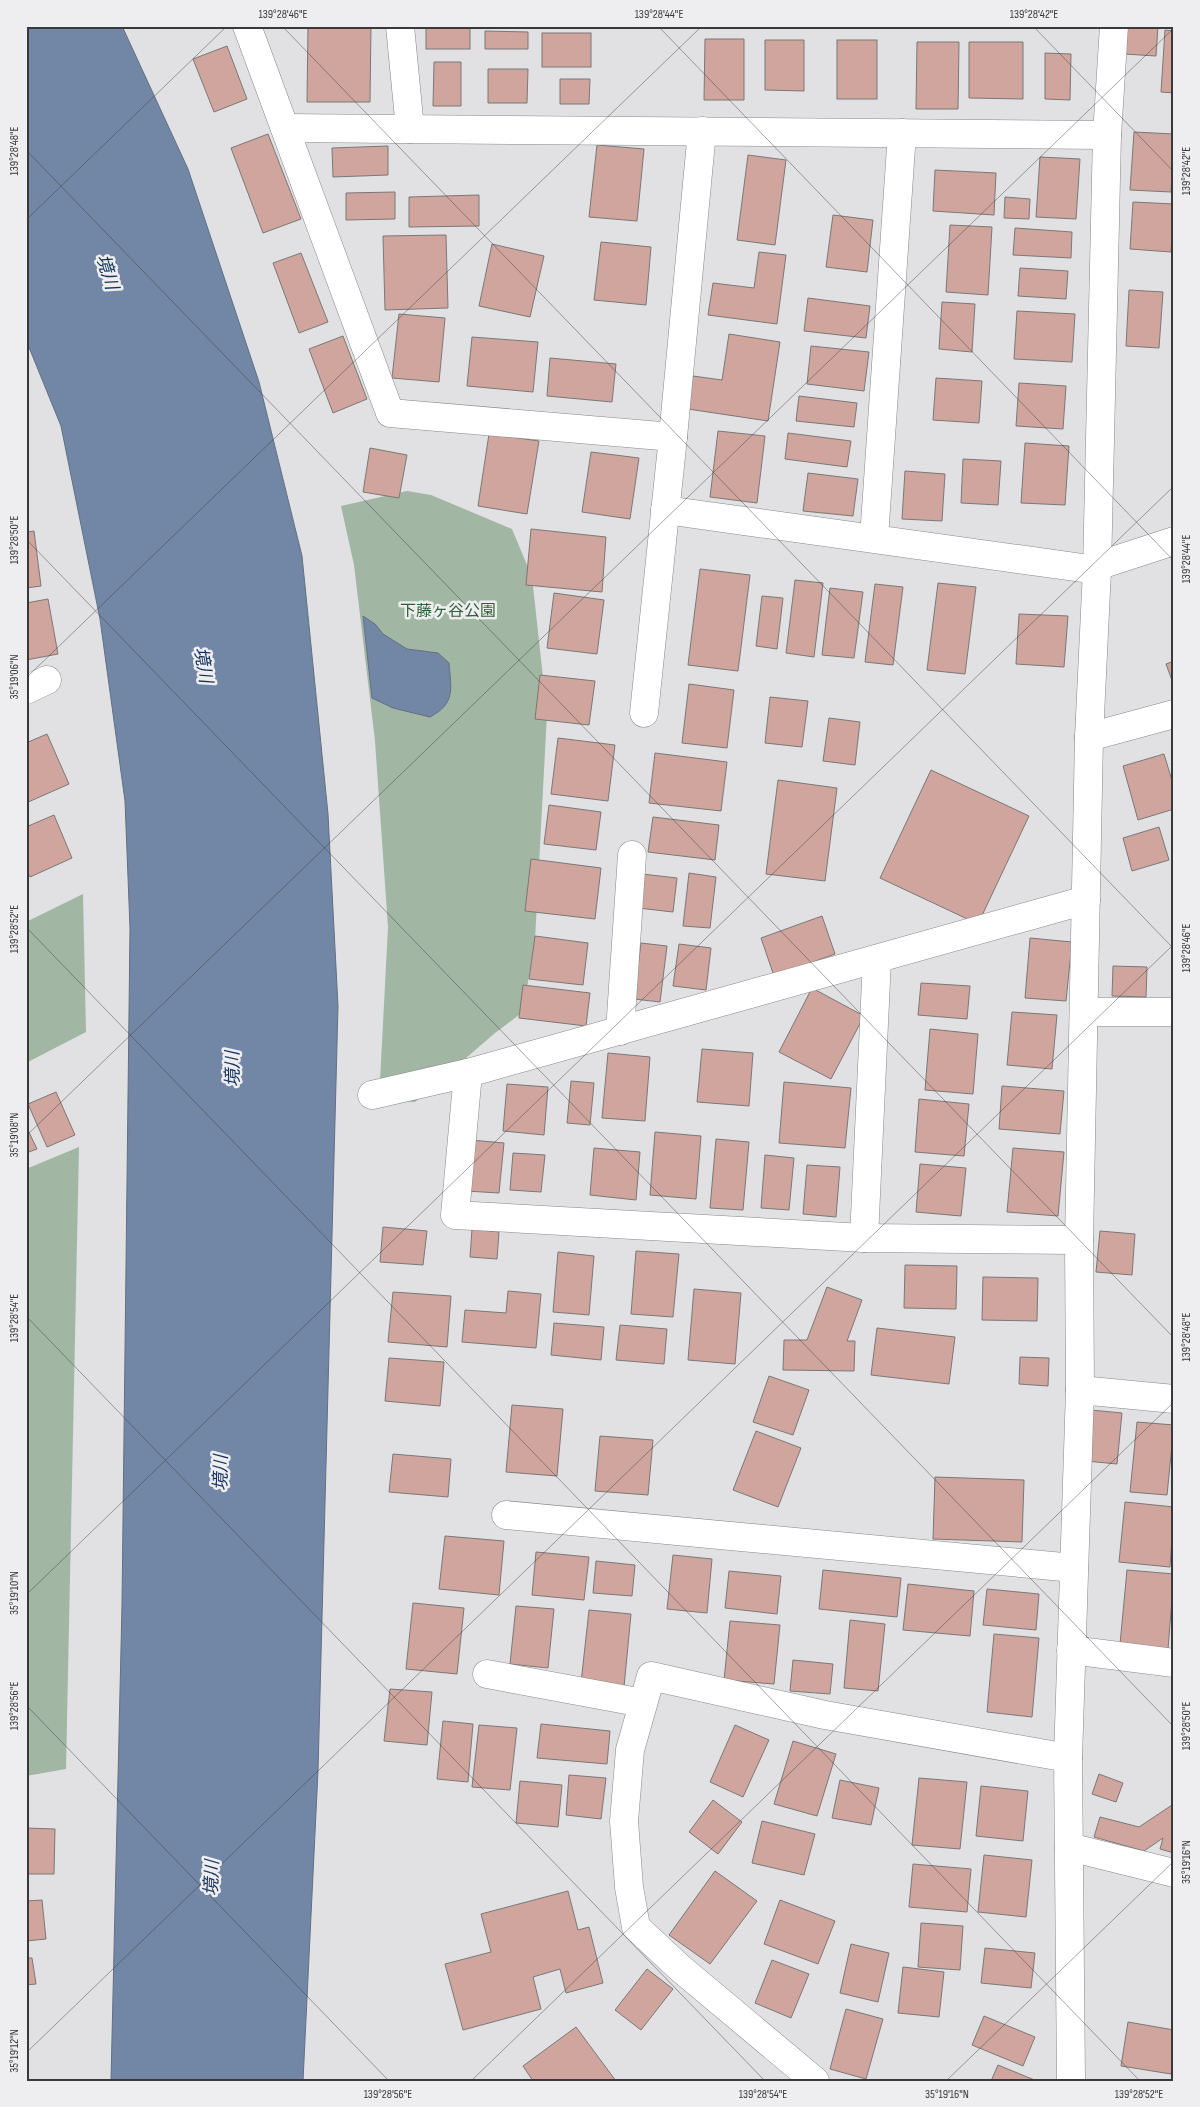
<svg xmlns="http://www.w3.org/2000/svg" width="1200" height="2107" font-family="'Sofia Sans Condensed','Noto Sans JP',sans-serif">
  <style>
    .park { fill: #a2b6a4 }
    .water { fill: #7287a5; stroke: #617085 }
    .building { fill: #d0a59e; stroke: #7a7877 }
    .lines { fill: none; stroke-linecap: round; stroke-linejoin: round }
    .minor-casing { stroke: #878889; stroke-width: 29 }
    .minor { stroke: #fff; stroke-width: 28 }
    .ticks { fill: none; stroke: #39393a; stroke-width: 1; stroke-opacity: 0.45 }
    .labels { text-anchor: middle; dominant-baseline: central; stroke-width: 5; stroke-linejoin: round; paint-order: stroke }
    .park-label { font-size: 16px; fill: #306039; stroke: #eeeef0 }
    .water-label { font-size: 18px; font-style: italic; fill: #15325c; stroke: #eeeef0 }
    .neatline { fill: none; stroke: #39393a; stroke-width: 2 }
    .ticks-label { font-size: 12px; text-anchor: middle; fill: #39393a }
  </style>
  <rect width="100%" height="100%" fill="#e1e1e3"/>
  <g class="park">
    <path d="M407,491L431,495L512,529L532,577L547,714L535,940L523,1012L495,1033L415,1102L379,1100L388,927L375,741L354,565L341,506Z"/>
    <path d="M83,894L86,1032L26,1063V922Z"/>
    <path d="M79,1147L66,1769L26,1776V1169Z"/>
  </g>
  <g class="water">
    <path d="M26,26H122L188,169L259,382L302,556L328,814L338,1006L318,1771L303,2081H111L122,1605L130,928L125,801L100,619L61,426L26,340Z"/>
    <path d="M363,616L375,624L383,634L407,649L438,653L449,663C451,689 456,703 430,717L393,708L372,698Z"/>
  </g>
  <g class="building">
    <path d="M308,26H371L370,102H307Z"/>
    <rect x="426" y="26" width="44" height="23"/>
    <path d="M1126,26H1158L1156,56L1124,54Z"/>
    <path d="M1165,30L1174,31V93L1161,92Z"/>
    <path d="M485,31L528,32V49H485Z"/>
    <rect x="542" y="33" width="49" height="34"/>
    <path d="M705,39H744V100H704Z"/>
    <path d="M765,40H804V91L765,90Z"/>
    <rect x="837" y="40" width="40" height="59"/>
    <path d="M917,42H959L958,109H916Z"/>
    <path d="M969,42H1023V99L969,98Z"/>
    <path d="M227,46L247,99L214,112L193,59Z"/>
    <path d="M1045,53L1071,54L1070,100L1045,99Z"/>
    <path d="M434,62H461V106H433Z"/>
    <path d="M488,69H528L527,103H488Z"/>
    <path d="M560,79H590L589,104H560Z"/>
    <path d="M1134,132L1174,134L1171,192L1130,190Z"/>
    <path d="M268,134L301,219L263,233L231,148Z"/>
    <path d="M597,145L644,149L637,221L589,217Z"/>
    <path d="M388,146V175L333,177L332,148Z"/>
    <path d="M748,155L786,160L775,245L737,240Z"/>
    <path d="M1040,157L1080,159L1076,219L1036,217Z"/>
    <path d="M935,170L996,173L994,215L933,211Z"/>
    <path d="M395,192V219L346,220V193Z"/>
    <path d="M479,195V226L409,227V197Z"/>
    <path d="M1005,197L1030,199L1029,219L1004,218Z"/>
    <path d="M1133,202L1174,204L1171,252L1130,249Z"/>
    <path d="M833,215L873,220L867,272L826,267Z"/>
    <path d="M950,225L992,227L988,295L946,292Z"/>
    <path d="M1015,228L1072,232L1071,258L1013,255Z"/>
    <path d="M446,235L448,308L385,310L383,236Z"/>
    <path d="M601,242L651,247L646,305L594,300Z"/>
    <path d="M492,244L544,256L530,317L479,306Z"/>
    <path d="M759,252L786,255L777,324L708,315L713,283L754,288Z"/>
    <path d="M301,253L328,322L299,333L273,263Z"/>
    <path d="M1020,268L1068,271L1066,299L1018,296Z"/>
    <path d="M1129,290L1163,292L1159,348L1126,346Z"/>
    <path d="M808,298L870,306L866,338L804,331Z"/>
    <path d="M942,302L975,304L972,352L939,349Z"/>
    <path d="M1017,311L1075,314L1072,362L1014,359Z"/>
    <path d="M399,314L445,318L439,382L392,378Z"/>
    <path d="M729,334L780,342L768,421L688,409L693,376L722,380Z"/>
    <path d="M343,336L367,399L333,413L309,349Z"/>
    <path d="M472,337L538,342L533,392L467,386Z"/>
    <path d="M811,346L869,352L864,391L807,384Z"/>
    <path d="M550,358L616,364L612,402L547,396Z"/>
    <path d="M936,378L982,381L979,423L933,420Z"/>
    <path d="M1019,383L1066,386L1063,429L1016,426Z"/>
    <path d="M799,396L857,403L854,427L796,421Z"/>
    <path d="M718,431L765,436L757,503L710,497Z"/>
    <path d="M788,433L851,441L847,467L785,459Z"/>
    <path d="M489,434L539,441L527,514L478,506Z"/>
    <path d="M1025,443L1069,446L1065,505L1021,503Z"/>
    <path d="M370,448L407,455L399,498L363,492Z"/>
    <path d="M591,452L639,458L630,519L582,512Z"/>
    <path d="M963,459L1001,461L998,505L961,503Z"/>
    <path d="M905,471L945,474L942,521L902,519Z"/>
    <path d="M808,473L858,479L853,516L803,511Z"/>
    <path d="M531,529L606,537L602,592L526,585Z"/>
    <path d="M34,531L41,586L26,588V532Z"/>
    <path d="M700,569L750,575L738,671L688,665Z"/>
    <path d="M795,580L823,583L814,657L786,653Z"/>
    <path d="M938,583L976,587L965,674L927,670Z"/>
    <path d="M875,584L903,587L893,665L865,662Z"/>
    <path d="M830,588L863,592L854,658L822,655Z"/>
    <path d="M554,593L604,600L597,654L547,648Z"/>
    <path d="M762,596L783,598L777,649L756,646Z"/>
    <path d="M48,599L58,654L26,660V603Z"/>
    <path d="M1019,614L1068,616L1064,667L1016,664Z"/>
    <path d="M1174,661V686L1166,664Z"/>
    <path d="M540,675L595,681L589,725L535,719Z"/>
    <path d="M689,684L734,690L727,748L682,743Z"/>
    <path d="M770,697L808,701L802,747L765,743Z"/>
    <path d="M829,718L860,722L855,765L823,761Z"/>
    <path d="M47,734L69,784L26,803V743Z"/>
    <path d="M558,738L615,745L608,801L551,794Z"/>
    <path d="M655,753L727,762L721,811L649,803Z"/>
    <path d="M1164,754L1174,787V809L1138,820L1123,766Z"/>
    <path d="M931,770L1029,816L978,924L880,878Z"/>
    <path d="M778,780L837,788L825,881L766,874Z"/>
    <path d="M549,805L601,812L596,850L544,844Z"/>
    <path d="M54,815L72,858L30,877L26,869V827Z"/>
    <path d="M653,817L719,825L715,860L648,852Z"/>
    <path d="M1159,827L1169,860L1132,871L1123,838Z"/>
    <path d="M531,859L601,868L595,919L525,911Z"/>
    <path d="M689,873L716,877L710,928L683,926Z"/>
    <path d="M642,874L677,878L673,912L638,908Z"/>
    <path d="M822,916L835,954L774,976L761,938Z"/>
    <path d="M535,936L588,943L583,985L529,979Z"/>
    <path d="M1030,938L1072,942L1066,1001L1025,998Z"/>
    <path d="M641,943L667,946L660,1002L634,999Z"/>
    <path d="M679,944L711,948L706,990L673,986Z"/>
    <path d="M1113,966L1147,967L1146,997L1112,996Z"/>
    <path d="M921,983L970,986L967,1019L918,1015Z"/>
    <path d="M523,985L590,993L586,1026L519,1018Z"/>
    <path d="M812,988L864,1016L831,1079L779,1052Z"/>
    <path d="M1012,1012L1057,1015L1052,1069L1007,1065Z"/>
    <path d="M930,1029L978,1034L973,1094L925,1090Z"/>
    <path d="M702,1049L753,1053L749,1106L697,1102Z"/>
    <path d="M608,1053L650,1057L645,1121L602,1118Z"/>
    <path d="M571,1081L594,1083L590,1125L567,1123Z"/>
    <path d="M784,1082L851,1088L845,1148L779,1143Z"/>
    <path d="M507,1084L548,1087L544,1135L503,1131Z"/>
    <path d="M1002,1086L1064,1091L1060,1134L999,1129Z"/>
    <path d="M56,1092L75,1135L47,1147L28,1104Z"/>
    <path d="M919,1099L969,1104L964,1156L915,1152Z"/>
    <path d="M26,1126L37,1149L26,1153Z"/>
    <path d="M655,1132L701,1136L696,1199L650,1195Z"/>
    <path d="M716,1139L749,1142L743,1210L710,1208Z"/>
    <path d="M471,1140L504,1143L499,1193L466,1191Z"/>
    <path d="M594,1148L640,1152L636,1200L590,1195Z"/>
    <path d="M1013,1148L1064,1152L1058,1216L1007,1212Z"/>
    <path d="M513,1153L545,1155L541,1192L510,1190Z"/>
    <path d="M765,1155L794,1158L789,1210L761,1208Z"/>
    <path d="M920,1164L966,1168L961,1216L916,1212Z"/>
    <path d="M807,1165L840,1167L836,1217L803,1214Z"/>
    <path d="M383,1227L427,1231L423,1265L380,1262Z"/>
    <path d="M472,1229L499,1232L497,1259L470,1257Z"/>
    <path d="M1100,1231L1135,1234L1132,1275L1096,1272Z"/>
    <path d="M636,1251L679,1254L673,1317L631,1314Z"/>
    <path d="M558,1252L594,1256L589,1315L553,1312Z"/>
    <path d="M905,1265L957,1266L956,1309L904,1308Z"/>
    <path d="M983,1277L1038,1278L1037,1321L982,1320Z"/>
    <path d="M827,1287L862,1300L847,1341H855L854,1371L783,1370L784,1340H807Z"/>
    <path d="M694,1289L741,1293L735,1364L688,1360Z"/>
    <path d="M508,1291L541,1294L536,1348L462,1342L465,1310L506,1313Z"/>
    <path d="M393,1292L451,1296L447,1347L388,1342Z"/>
    <path d="M554,1323L604,1327L601,1360L551,1355Z"/>
    <path d="M620,1325L667,1329L664,1364L616,1360Z"/>
    <path d="M877,1328L955,1337L949,1384L871,1375Z"/>
    <path d="M1020,1357L1049,1358L1048,1386L1019,1384Z"/>
    <path d="M389,1358L444,1362L440,1406L385,1401Z"/>
    <path d="M769,1376L809,1390L793,1435L753,1422Z"/>
    <path d="M512,1405L563,1409L557,1476L506,1472Z"/>
    <path d="M1091,1410L1122,1413L1117,1464L1086,1461Z"/>
    <path d="M1137,1422L1174,1425L1167,1495L1130,1492Z"/>
    <path d="M756,1431L801,1448L778,1507L733,1490Z"/>
    <path d="M600,1436L653,1440L648,1495L595,1491Z"/>
    <path d="M393,1454L451,1459L448,1497L389,1492Z"/>
    <path d="M935,1477L1024,1480L1022,1542L933,1539Z"/>
    <path d="M1125,1502L1174,1507L1170,1567L1119,1562Z"/>
    <path d="M445,1536L504,1541L499,1595L439,1589Z"/>
    <path d="M536,1552L589,1557L584,1600L532,1595Z"/>
    <path d="M673,1555L712,1559L707,1613L667,1609Z"/>
    <path d="M596,1561L635,1565L632,1596L593,1593Z"/>
    <path d="M823,1570L901,1578L897,1617L819,1609Z"/>
    <path d="M1127,1570L1174,1574L1168,1649L1120,1644Z"/>
    <path d="M729,1571L781,1576L777,1614L725,1608Z"/>
    <path d="M908,1584L974,1591L970,1636L903,1630Z"/>
    <path d="M987,1589L1039,1594L1036,1630L983,1625Z"/>
    <path d="M413,1603L464,1608L457,1674L406,1669Z"/>
    <path d="M516,1606L554,1609L548,1668L510,1664Z"/>
    <path d="M589,1610L631,1614L624,1687L581,1683Z"/>
    <path d="M850,1620L885,1624L878,1691L844,1688Z"/>
    <path d="M730,1621L780,1625L774,1684L724,1680Z"/>
    <path d="M994,1634L1039,1638L1032,1717L987,1712Z"/>
    <path d="M793,1660L833,1664L830,1694L790,1691Z"/>
    <path d="M390,1689L432,1692L427,1745L384,1741Z"/>
    <path d="M443,1721L473,1724L468,1782L437,1779Z"/>
    <path d="M541,1724L610,1731L607,1764L537,1758Z"/>
    <path d="M479,1725L517,1728L510,1790L472,1787Z"/>
    <path d="M735,1725L769,1740L743,1797L710,1782Z"/>
    <path d="M793,1741L836,1754L817,1816L774,1804Z"/>
    <path d="M1099,1774L1123,1783L1116,1802L1092,1794Z"/>
    <path d="M569,1775L606,1778L601,1819L566,1815Z"/>
    <path d="M919,1778L967,1782L960,1849L912,1845Z"/>
    <path d="M840,1780L879,1788L871,1825L832,1818Z"/>
    <path d="M520,1781L562,1785L558,1827L516,1823Z"/>
    <path d="M981,1786L1028,1791L1023,1841L976,1836Z"/>
    <path d="M1174,1799V1853L1160,1849L1163,1838L1144,1851L1094,1837L1100,1817L1139,1827L1172,1805Z"/>
    <path d="M713,1800L742,1822L718,1854L689,1832Z"/>
    <path d="M762,1821L815,1834L804,1875L752,1863Z"/>
    <path d="M26,1828L55,1829L54,1874H26Z"/>
    <path d="M984,1855L1032,1860L1026,1917L978,1912Z"/>
    <path d="M913,1864L971,1869L967,1912L909,1907Z"/>
    <path d="M715,1871L757,1901L710,1964L669,1935Z"/>
    <path d="M568,1891L578,1930L589,1927L603,1983L566,1993L560,1969L533,1977L541,2009L463,2030L445,1964L491,1952L481,1914Z"/>
    <path d="M42,1900L46,1939L26,1941V1901Z"/>
    <path d="M780,1900L835,1921L818,1964L764,1944Z"/>
    <path d="M921,1923L963,1926L960,1970L918,1967Z"/>
    <path d="M851,1944L889,1953L878,2002L840,1993Z"/>
    <path d="M985,1948L1035,1953L1031,1988L981,1983Z"/>
    <path d="M26,1958H32L36,1984L26,1985Z"/>
    <path d="M772,1960L809,1974L791,2018L755,2003Z"/>
    <path d="M903,1967L944,1972L939,2017L898,2013Z"/>
    <path d="M647,1969L673,1989L641,2030L615,2010Z"/>
    <path d="M846,2009L883,2019L866,2079L830,2069Z"/>
    <path d="M984,2016L1035,2037L1023,2066L972,2045Z"/>
    <path d="M1128,2022L1174,2030V2058L1171,2074L1121,2066Z"/>
    <path d="M576,2027L616,2081H533L523,2066Z"/>
    <path d="M998,2065L1037,2081H991Z"/>
  </g>
  <g class="lines">
    <g class="minor-casing">
      <g id="minor">
        <path d="M247,26L390,413L673,437"/>
        <path d="M400,26L410,129"/>
        <path d="M285,128L1107,135"/>
        <path d="M665,510L1097,570"/>
        <path d="M874,538L902,133"/>
        <path d="M1097,566L1174,541"/>
        <path d="M26,690L47,680"/>
        <path d="M644,713L673,437L702,131"/>
        <path d="M1089,737L1174,714"/>
        <path d="M1085,1012H1174"/>
        <path d="M620,1031L632,855"/>
        <path d="M468,1073L455,1215L864,1238L1079,1240"/>
        <path d="M372,1095L468,1073L1086,900"/>
        <path d="M864,1238L877,959"/>
        <path d="M1080,1390L1174,1399"/>
        <path d="M506,1515L1074,1568"/>
        <path d="M1071,1650L1174,1663"/>
        <path d="M487,1674L643,1703"/>
        <path d="M1069,1847L1174,1873"/>
        <path d="M815,2081L680,1968L636,1927L629,1887L624,1821L630,1750L651,1676L825,1715L1068,1758"/>
        <path d="M1071,2081L1068,1758L1080,1390L1079,1240L1089,737L1097,570L1107,135L1114,26"/>
      </g>
    </g>
    <use href="#minor" class="minor"/>
  </g>
  <path class="ticks" d="M282,26L1174,949M658,26L1174,561M1033,26L1174,172M26,150L1174,1338M26,220L227,26M26,539L1174,1727M26,678L702,26M26,927L1140,2081M26,1136L1174,28M26,1316L765,2081M26,1595L1174,486M26,1705L389,2081M26,2053L1174,944M471,2081L1174,1402M946,2081L1174,1861"/>
  <g class="labels">
    <g class="park-label">
      <text x="448" y="611">下藤ヶ谷公園</text>
    </g>
    <g class="water-label">
      <text transform="translate(107 272) rotate(73)">境川</text>
      <text transform="translate(203 665) rotate(80)">境川</text>
      <text transform="translate(233 1069) rotate(-91)">境川</text>
      <text transform="translate(221 1473) rotate(-89)">境川</text>
      <text transform="translate(212 1878) rotate(-88)">境川</text>
    </g>
  </g>
  <rect width="1200" height="2107" fill="none" stroke="#eeeef0" stroke-width="55"/>
  <rect x="28" y="28" width="1144" height="2052" class="neatline"/>
  <g class="ticks-label">
    <text x="283" y="18">139°28'46"E</text>
    <text x="659" y="18">139°28'44"E</text>
    <text x="1034" y="18">139°28'42"E</text>
    <text transform="translate(14 151) rotate(-90)" y="4">139°28'48"E</text>
    <text transform="translate(1186 171) rotate(-90)" y="4">139°28'42"E</text>
    <text transform="translate(14 540) rotate(-90)" y="4">139°28'50"E</text>
    <text transform="translate(1186 559) rotate(-90)" y="4">139°28'44"E</text>
    <text transform="translate(14 677) rotate(-90)" y="4">35°19'06"N</text>
    <text transform="translate(14 929) rotate(-90)" y="4">139°28'52"E</text>
    <text transform="translate(1186 948) rotate(-90)" y="4">139°28'46"E</text>
    <text transform="translate(14 1135) rotate(-90)" y="4">35°19'08"N</text>
    <text transform="translate(14 1318) rotate(-90)" y="4">139°28'54"E</text>
    <text transform="translate(1186 1337) rotate(-90)" y="4">139°28'48"E</text>
    <text transform="translate(14 1593) rotate(-90)" y="4">35°19'10"N</text>
    <text transform="translate(14 1706) rotate(-90)" y="4">139°28'56"E</text>
    <text transform="translate(1186 1726) rotate(-90)" y="4">139°28'50"E</text>
    <text transform="translate(1186 1862) rotate(-90)" y="4">35°19'16"N</text>
    <text transform="translate(14 2051) rotate(-90)" y="4">35°19'12"N</text>
    <text x="388" y="2098">139°28'56"E</text>
    <text x="763" y="2098">139°28'54"E</text>
    <text x="947" y="2098">35°19'16"N</text>
    <text x="1139" y="2098">139°28'52"E</text>
  </g>
</svg>
